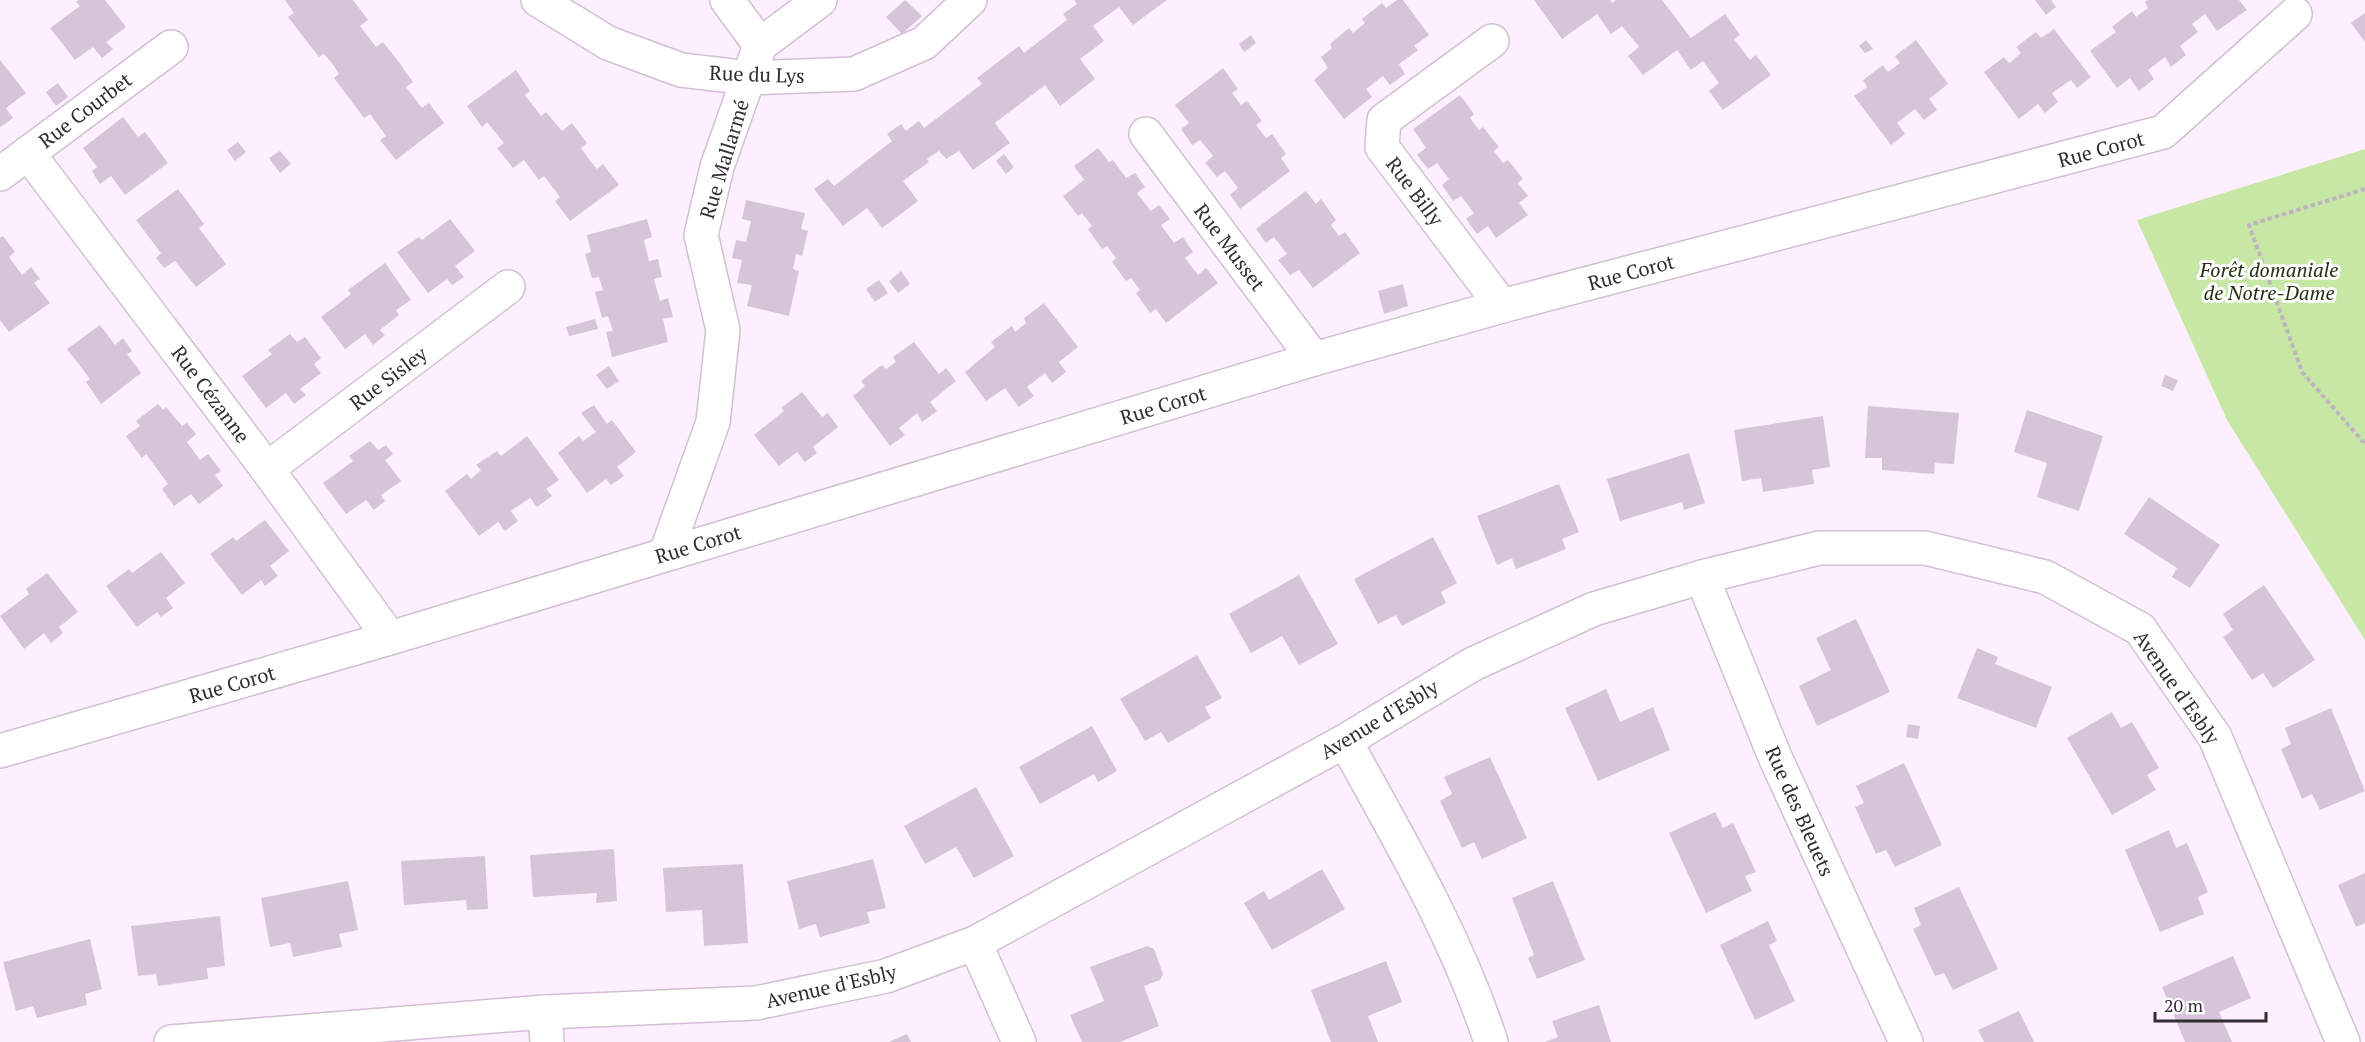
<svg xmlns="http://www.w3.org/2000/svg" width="2365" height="1042" font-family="'PT Serif',serif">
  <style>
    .green { fill: #c7e7a5 }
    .building { fill: #d6c5d8 }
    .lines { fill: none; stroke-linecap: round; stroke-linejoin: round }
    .minor-casing { stroke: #d1c0d3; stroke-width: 36 }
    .path { stroke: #c0b4c1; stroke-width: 4; stroke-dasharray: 4.5 3; stroke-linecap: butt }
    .minor { stroke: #fff; stroke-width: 33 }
    .labels { text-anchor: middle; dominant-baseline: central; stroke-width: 6; stroke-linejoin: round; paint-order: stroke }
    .street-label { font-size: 20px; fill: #322c33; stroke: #fff }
    .park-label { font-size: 20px; font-style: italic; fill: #22310f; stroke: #fff }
  </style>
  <rect width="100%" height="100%" fill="#fdefff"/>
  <path class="green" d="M2365,149V640L2227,420L2137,220Z"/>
  <g class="building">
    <path d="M79,0H105L126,27L106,42L113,49L102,58L93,47L75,60L50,28L80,6L76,2Z"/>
    <path d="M285,0H353L368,20L360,26L376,47L383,42L398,61L413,82L406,87L422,108L429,103L444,123L396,160L380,140L386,136L370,114L364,118L334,78L339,74L332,63L324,54L319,57L288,17L294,13Z"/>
    <path d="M905,0L922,16L902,34L886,17Z"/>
    <path d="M1074,0H1167L1133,25L1119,7L1093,26L1104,41L1080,59L1095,79L1060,106L1045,85L995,123L1010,143L973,170L959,151L946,159L939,151L927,159L929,162L903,181L918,201L882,228L867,208L843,226L814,189L828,179L834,186L892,141L887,134L901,124L906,131L919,121L924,128L982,84L977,78L1019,46L1024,53L1067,20L1063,14L1077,4Z"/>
    <path d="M1397,0H1403L1429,35L1414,46L1418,50L1399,64L1405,74L1390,85L1383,76L1366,89L1372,97L1344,119L1314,80L1328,68L1321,57L1332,48L1330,44L1349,28L1353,33L1365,23L1362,19L1382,3L1386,8Z"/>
    <path d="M1534,0H1610L1612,3L1616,0H1662L1691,38L1725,14L1740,35L1734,39L1750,60L1756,55L1771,75L1723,110L1709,91L1719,83L1703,61L1691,70L1677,50L1643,75L1628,56L1639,47L1622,26L1611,34L1597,14L1562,39Z"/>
    <path d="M2035,0H2051L2056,7L2046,15Z"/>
    <path d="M2148,0H2239L2247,10L2217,31L2205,14L2192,24L2198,32L2180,46L2186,55L2171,67L2165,57L2148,70L2154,79L2139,91L2130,78L2117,88L2090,51L2116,32L2112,27L2132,11L2136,17L2148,8L2145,2Z"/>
    <path d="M2365,13V42L2351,23Z"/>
    <path d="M2054,29L2091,77L2077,88L2071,80L2052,93L2058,102L2045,113L2038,104L2019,119L1984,72L2004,57L2009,63L2021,53L2016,47L2036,32L2041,38Z"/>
    <path d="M1251,35L1256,43L1244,52L1239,44Z"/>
    <path d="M1866,40L1873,49L1865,53L1859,46Z"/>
    <path d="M1916,40L1948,84L1929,99L1937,110L1924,120L1915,109L1897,123L1905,134L1891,145L1854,96L1867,87L1863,80L1883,65L1888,72L1900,63L1895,56Z"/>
    <path d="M0,60L26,93L6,108L13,118L0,127Z"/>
    <path d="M1223,68L1238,89L1232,93L1241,105L1247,101L1262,121L1256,125L1266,138L1272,134L1286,154L1281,158L1290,171L1240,209L1230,195L1238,188L1225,171L1217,177L1205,163L1213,156L1200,140L1192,145L1181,129L1189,123L1175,105Z"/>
    <path d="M516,70L530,91L525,95L541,116L546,112L562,131L572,123L587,143L581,148L588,158L597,169L603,164L619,185L570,221L555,201L560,197L544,176L539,180L524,160L513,168L497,148L504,143L487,122L482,127L467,106Z"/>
    <path d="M58,83L68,97L56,106L46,92Z"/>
    <path d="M1460,95L1474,114L1470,118L1479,130L1483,127L1499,147L1494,151L1503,163L1508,160L1523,179L1518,183L1528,196L1519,203L1528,215L1496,238L1488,226L1477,234L1466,219L1474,213L1461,196L1453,201L1442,185L1449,179L1437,163L1428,169L1417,155L1426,148L1413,129Z"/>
    <path d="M123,117L138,137L145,132L168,163L125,195L111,176L100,184L92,171L97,167L83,148Z"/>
    <path d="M238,142L246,152L235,161L227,150Z"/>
    <path d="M1098,148L1109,162L1113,160L1126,178L1135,173L1145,187L1137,193L1151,211L1159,205L1170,219L1161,225L1174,243L1183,237L1193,252L1185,258L1198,275L1206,268L1218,283L1166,323L1156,309L1150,313L1136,293L1140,290L1131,278L1126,281L1112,262L1116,258L1107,246L1102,249L1088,229L1092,226L1082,213L1078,216L1063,196L1084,180L1074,166Z"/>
    <path d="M280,151L291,164L280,173L269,158Z"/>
    <path d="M1004,154L1014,167L1006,174L996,161Z"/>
    <path d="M178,189L204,224L199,228L226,264L196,287L175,261L164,268L156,258L161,253L136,220Z"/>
    <path d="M1306,191L1316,204L1321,199L1336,220L1331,225L1339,236L1345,232L1360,253L1313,288L1299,270L1290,275L1278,260L1287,254L1274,237L1266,243L1256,229Z"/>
    <path d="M746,200L805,213L801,229L808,231L802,256L796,254L793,269L799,271L789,316L747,306L752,285L737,283L742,260L732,258L736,240L746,242L751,221L742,219Z"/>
    <path d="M450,219L475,251L455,266L464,277L452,285L447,279L428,293L397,252L419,237L422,240Z"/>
    <path d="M647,219L652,237L644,240L649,261L658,259L662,277L654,279L660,301L668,298L673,317L663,319L668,342L612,357L606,332L613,331L608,316L602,318L595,292L603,290L599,277L592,278L585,254L591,252L587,235Z"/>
    <path d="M3,236L15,252L9,257L22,275L31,267L40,279L34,283L50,303L9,332L0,320V238Z"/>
    <path d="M385,263L411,300L396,310L399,315L380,330L385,335L373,345L365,334L345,349L321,317L351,294L348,290Z"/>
    <path d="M901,271L910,284L898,293L889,281Z"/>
    <path d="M879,280L888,293L875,302L866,289Z"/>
    <path d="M1403,284L1408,306L1384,314L1378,291Z"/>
    <path d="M1044,303L1078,347L1059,362L1066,372L1052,383L1045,373L1027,387L1034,396L1019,407L1005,388L986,401L965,372L995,347L991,342L1012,326L1015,332L1026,323L1024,318Z"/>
    <path d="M595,319L598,329L569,336L566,327Z"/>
    <path d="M100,325L115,345L123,338L132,351L127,354L141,373L101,404L86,382L90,379L67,349Z"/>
    <path d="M290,334L297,342L305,337L321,358L314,364L321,373L300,389L306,395L294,404L286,393L266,408L242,376L272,354L268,350Z"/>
    <path d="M914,342L939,374L946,368L956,381L930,402L937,411L922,422L917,413L899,428L905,435L890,446L853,396L865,386L861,381L882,365L886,369L896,362L893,357Z"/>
    <path d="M609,366L619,381L607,389L596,375Z"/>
    <path d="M2165,375L2178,380L2173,391L2161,386Z"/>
    <path d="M802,392L822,417L828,413L838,427L813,447L817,453L805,462L797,452L779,466L754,435L784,411L781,408Z"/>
    <path d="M158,404L163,410L166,407L182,426L187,423L196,434L187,442L200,460L208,454L221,471L215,475L223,486L199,504L191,494L174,506L162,489L168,484L146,454L142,458L126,436L140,426L136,421Z"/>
    <path d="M594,405L607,424L612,420L636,452L617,467L624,476L611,485L606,479L587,493L558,453L579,436L583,441L596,432L581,413Z"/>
    <path d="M1868,406L1959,413L1954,464L1935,463L1934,474L1882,470V458H1865Z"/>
    <path d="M2027,410L2103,436L2079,511L2037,497L2047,463L2014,452Z"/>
    <path d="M1823,416L1830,467L1812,470L1814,484L1763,492L1761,478L1742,481L1734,430Z"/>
    <path d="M527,436L559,480L546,489L552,496L537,507L530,498L511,511L518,521L505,531L498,522L479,536L445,491L467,474L471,479L481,470L476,465L497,451L501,456Z"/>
    <path d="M370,441L378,450L386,445L393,454L385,460L401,481L381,495L385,501L374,510L366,500L346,514L323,483L353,461L349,456Z"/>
    <path d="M1689,453L1705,503L1684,510L1682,502L1620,521L1607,479Z"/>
    <path d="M1559,484L1579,532L1562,539L1566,549L1516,569L1512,558L1497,565L1477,516Z"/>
    <path d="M2149,497L2220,545L2190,588L2172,577L2177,568L2124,534Z"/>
    <path d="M265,520L289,551L270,566L278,576L265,586L261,580L242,595L210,554L233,537L236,541Z"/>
    <path d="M1433,537L1457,583L1441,592L1446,603L1402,626L1396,615L1378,624L1354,579Z"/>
    <path d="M161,552L185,583L166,598L173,608L161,617L157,612L137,627L106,586L129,569L132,573Z"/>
    <path d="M47,573L78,612L59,627L63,633L51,643L44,633L24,649L0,616L29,594L26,589Z"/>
    <path d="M1299,575L1338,644L1299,665L1282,636L1251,653L1229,614Z"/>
    <path d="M2264,585L2315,660L2273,688L2263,673L2252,680L2223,637L2233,630L2223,614Z"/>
    <path d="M1856,619L1890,692L1817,726L1799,686L1831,670L1816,638Z"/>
    <path d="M1977,648L1998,657L1995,664L2052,687L2036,728L1957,698Z"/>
    <path d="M1197,655L1222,698L1205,707L1211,718L1168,743L1161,732L1145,741L1120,699Z"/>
    <path d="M1606,689L1620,722L1653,707L1670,750L1598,781L1565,708Z"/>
    <path d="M2331,708L2365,791L2320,810L2312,794L2302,799L2281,749L2291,744L2285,728Z"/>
    <path d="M2112,712L2121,728L2132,722L2159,768L2147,775L2156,790L2112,815L2067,738Z"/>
    <path d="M1908,724L1920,726L1918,739L1906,737Z"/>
    <path d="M1092,726L1117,771L1098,782L1094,774L1040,804L1019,767Z"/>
    <path d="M1490,757L1527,838L1482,859L1474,842L1462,848L1440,801L1452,794L1444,777Z"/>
    <path d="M1904,763L1942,845L1895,867L1886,850L1876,854L1855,807L1864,803L1856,786Z"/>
    <path d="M976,787L1014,856L974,878L956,847L925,864L904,826Z"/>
    <path d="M1715,812L1723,828L1733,823L1756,872L1745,876L1752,891L1706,913L1669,833Z"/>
    <path d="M2169,830L2176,848L2187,843L2208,892L2198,897L2204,914L2160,932L2125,850Z"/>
    <path d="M614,849L617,901L596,903L597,893L533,897L530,855Z"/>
    <path d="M485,856L488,909L467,910L466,900L404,905L401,861Z"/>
    <path d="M873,859L886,908L867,912L870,923L820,937L816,924L799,929L787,881Z"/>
    <path d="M743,864L748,943L704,946L702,910L666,912L663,868Z"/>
    <path d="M1322,869L1345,909L1272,950L1244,903L1264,891L1269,900Z"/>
    <path d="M2365,873V923L2356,927L2338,885Z"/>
    <path d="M348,881L358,930L339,934L342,947L293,957L290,943L270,947L261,898Z"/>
    <path d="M1553,881L1585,960L1537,979L1528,958L1534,955L1512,898Z"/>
    <path d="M1959,887L1998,969L1953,990L1944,973L1935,976L1913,929L1921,925L1914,908Z"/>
    <path d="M220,916L225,966L207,968L208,979L158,986L156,974L138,976L131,926Z"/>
    <path d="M1768,921L1777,941L1769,945L1795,1001L1755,1020L1720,945Z"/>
    <path d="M90,939L102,989L85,994L87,1005L37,1018L33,1006L16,1011L3,962Z"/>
    <path d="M1147,946L1154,949L1163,974L1160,980L1144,986L1159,1026L1120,1042H1082L1070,1015L1104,1001L1090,967Z"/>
    <path d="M2233,956L2251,998L2219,1012L2232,1042H2185L2162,987Z"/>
    <path d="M1386,961L1402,1002L1368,1016L1378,1042H1331L1311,990Z"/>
    <path d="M1599,1005L1611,1042H1545L1558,1037L1552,1021Z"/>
    <path d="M2019,1011L2034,1042H1984L1978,1030Z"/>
    <path d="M907,1034L911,1042H889Z"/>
  </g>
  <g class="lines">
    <g class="minor-casing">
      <g id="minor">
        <path d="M538,0L608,43L681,70L749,78L854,74L924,43L970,0"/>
        <path d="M1492,41L1384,120L1382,147L1502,306"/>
        <path d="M760,45L820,0"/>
        <path d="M1146,134L1314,359"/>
        <path d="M28,153L267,469L390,638"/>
        <path d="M0,174L171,47"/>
        <path d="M267,469L508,287"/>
        <path d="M666,553L713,422L723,330L701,235L717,167L760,45L727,0"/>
        <path d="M1702,577L1775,757L1906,1042"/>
        <path d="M1345,741C1399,839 1456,935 1491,1042"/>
        <path d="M0,751L390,638L1314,359L1502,306L2163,132L2295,14"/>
        <path d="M975,943L1019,1042"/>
        <path d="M545,1012L547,1042"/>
        <path d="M171,1042L545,1012L756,1003L886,976L975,943L1345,741L1473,664L1594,609L1702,577L1819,548H1925L2045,577L2140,629L2215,737L2343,1042"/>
      </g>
    </g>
    <path class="path" d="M2365,189L2249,225L2302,372L2365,444"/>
    <use href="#minor" class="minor"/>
  </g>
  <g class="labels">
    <g class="street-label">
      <text transform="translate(757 74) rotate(2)">Rue du Lys</text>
      <text transform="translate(85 110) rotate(-37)">Rue Courbet</text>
      <text transform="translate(2101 149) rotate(-15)">Rue Corot</text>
      <text transform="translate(724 159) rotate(-73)">Rue Mallarmé</text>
      <text transform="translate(1415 191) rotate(53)">Rue Billy</text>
      <text transform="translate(1230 247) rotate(53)">Rue Musset</text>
      <text transform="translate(1631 272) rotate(-15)">Rue Corot</text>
      <text transform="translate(388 378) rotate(-37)">Rue Sisley</text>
      <text transform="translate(211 394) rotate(53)">Rue Cézanne</text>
      <text transform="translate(1163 405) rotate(-17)">Rue Corot</text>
      <text transform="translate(698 544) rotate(-17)">Rue Corot</text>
      <text transform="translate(232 684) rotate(-16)">Rue Corot</text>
      <text transform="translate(2177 687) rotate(55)">Avenue d'Esbly</text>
      <text transform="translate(1379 719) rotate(-31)">Avenue d'Esbly</text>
      <text transform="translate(1800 811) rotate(66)">Rue des Bleuets</text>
      <text transform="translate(831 986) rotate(-13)">Avenue d'Esbly</text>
    </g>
    <g class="park-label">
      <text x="2269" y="269">Forêt domaniale<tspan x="2269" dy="23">de Notre-Dame</tspan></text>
    </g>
  </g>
  <path d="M2155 1012v9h111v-9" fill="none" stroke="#322c33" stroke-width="3"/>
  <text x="2164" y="1012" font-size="18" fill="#322c33" stroke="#ffffff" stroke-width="4.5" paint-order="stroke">20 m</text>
</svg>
